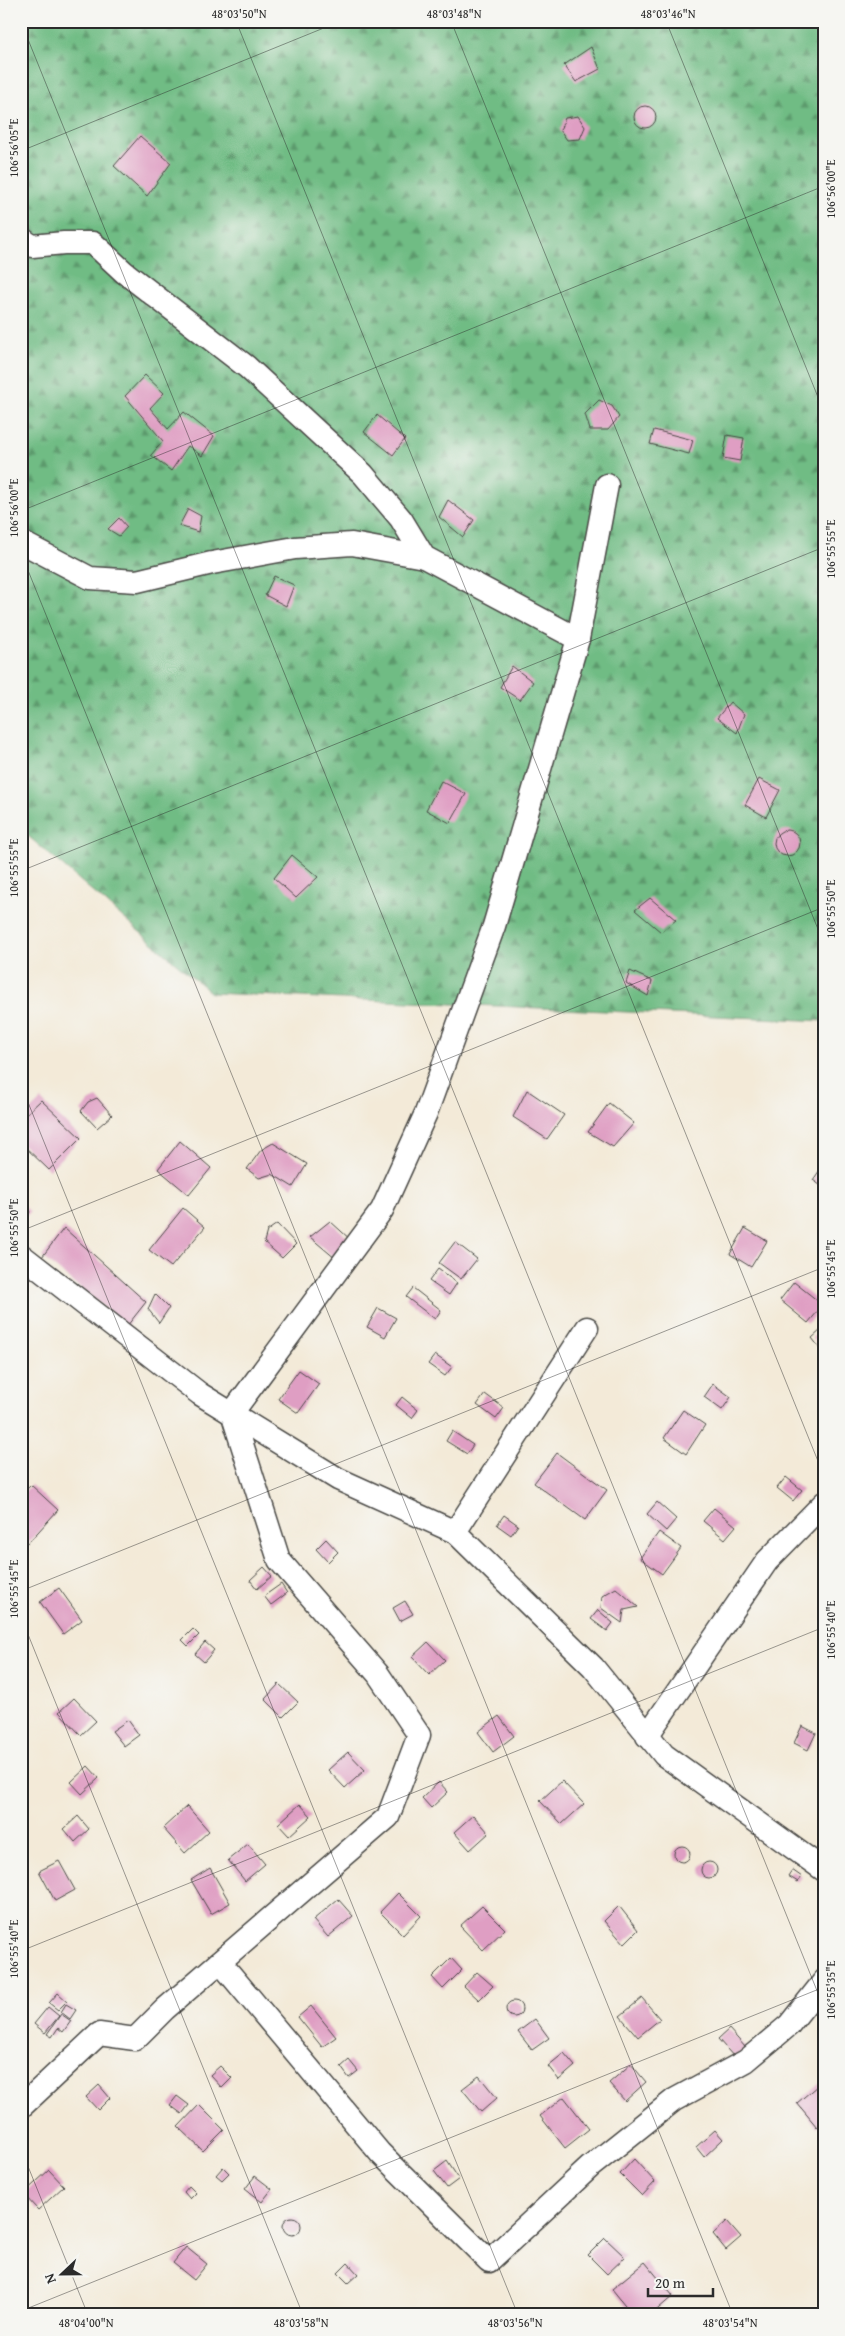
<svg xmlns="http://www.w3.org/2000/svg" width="845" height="2336" font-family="'Gentium Book Plus',serif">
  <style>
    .forest { fill: url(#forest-firs); stroke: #4e7458 }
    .building { fill: #df9ec3 }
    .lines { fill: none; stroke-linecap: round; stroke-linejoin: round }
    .minor-casing { stroke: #494845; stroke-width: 25 }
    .minor { stroke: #fff; stroke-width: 22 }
    .ticks { fill: none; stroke: #2b2b2b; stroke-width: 1; stroke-opacity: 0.45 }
    .neatline { fill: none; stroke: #2b2b2b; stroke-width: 2 }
    .ticks-label { font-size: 12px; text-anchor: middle; fill: #2b2b2b }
  </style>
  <defs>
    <pattern id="forest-firs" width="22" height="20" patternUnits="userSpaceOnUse" patternTransform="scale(1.25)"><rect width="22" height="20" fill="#70bc84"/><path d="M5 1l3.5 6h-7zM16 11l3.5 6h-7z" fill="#5c996c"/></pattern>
  </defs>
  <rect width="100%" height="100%" fill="#f6f6f2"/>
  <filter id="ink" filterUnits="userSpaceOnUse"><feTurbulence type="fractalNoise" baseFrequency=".02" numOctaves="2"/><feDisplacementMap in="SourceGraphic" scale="10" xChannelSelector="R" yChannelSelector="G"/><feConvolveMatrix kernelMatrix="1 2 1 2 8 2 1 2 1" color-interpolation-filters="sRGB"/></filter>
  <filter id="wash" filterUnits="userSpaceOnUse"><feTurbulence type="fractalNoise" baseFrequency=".0096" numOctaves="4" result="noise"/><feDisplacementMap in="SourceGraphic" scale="20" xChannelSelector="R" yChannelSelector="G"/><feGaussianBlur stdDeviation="1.12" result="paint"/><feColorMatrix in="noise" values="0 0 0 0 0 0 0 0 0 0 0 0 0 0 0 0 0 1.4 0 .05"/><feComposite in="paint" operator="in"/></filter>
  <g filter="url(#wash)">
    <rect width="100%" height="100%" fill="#f3ead8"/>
    <path class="forest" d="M21,21H824V1021L211,993L21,830Z"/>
    <g id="blocks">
      <g class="building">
        <path d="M591,47L600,69L576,82L564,65Z"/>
        <circle cx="645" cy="117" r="11"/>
        <path d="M578,116L585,127L580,139L567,140L560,130L565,118Z"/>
        <path d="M140,136L171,163L147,196L114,166Z"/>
        <path d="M145,375L164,393L150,408L168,429L184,412L214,436L202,456L188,446L171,471L151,455L163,441L125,396Z"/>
        <path d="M599,400L612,406L619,417L608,430H590L585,414Z"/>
        <path d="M377,415L405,439L393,455L364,432Z"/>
        <path d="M654,430L693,440L689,454L650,444Z"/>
        <path d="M727,435L744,438L740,461L723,458Z"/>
        <path d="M448,500L474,520L463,537L439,517Z"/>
        <path d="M188,509L201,516L198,532L179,526Z"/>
        <path d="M119,518L127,527L119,536L108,529Z"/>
        <path d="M274,576L294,585L286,606L265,595Z"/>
        <path d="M512,666L533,682L520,700L500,687Z"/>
        <path d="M730,702L744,714L737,733L717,718Z"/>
        <path d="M759,779L780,790L766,817L745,805Z"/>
        <path d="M441,781L466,794L450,823L426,810Z"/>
        <circle cx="787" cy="843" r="13"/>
        <path d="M292,855L318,877L296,898L274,878Z"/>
        <path d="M650,898L676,920L661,932L635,910Z"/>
        <path d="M630,971L652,981L648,996L626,983Z"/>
        <path d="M527,1090L564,1115L547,1139L513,1117Z"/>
        <path d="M97,1098L112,1115L97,1128L81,1111L88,1102Z"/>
        <path d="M41,1100L81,1138L49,1170L21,1143V1119Z"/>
        <path d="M609,1103L634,1123L613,1147L588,1132Z"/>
        <path d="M180,1141L211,1168L189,1195L158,1169Z"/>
        <path d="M273,1143L307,1164L293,1187L272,1174L259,1178L247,1169L261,1150Z"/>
        <path d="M824,1164V1188L813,1180Z"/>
        <path d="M21,1203L30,1212L21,1221Z"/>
        <path d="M183,1208L205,1227L171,1267L149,1250Z"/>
        <path d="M330,1221L352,1241L336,1259L310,1237Z"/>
        <path d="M277,1224L296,1244L282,1258L264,1242L267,1231Z"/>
        <path d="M64,1228L146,1302L127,1326L42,1257Z"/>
        <path d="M745,1228L767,1241L751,1267L730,1254Z"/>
        <path d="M455,1242L477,1259L461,1279L439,1263Z"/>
        <path d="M438,1269L457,1283L449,1295L429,1281Z"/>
        <path d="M794,1282L823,1305L808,1323L780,1300Z"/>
        <path d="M413,1288L441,1310L435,1319L406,1297Z"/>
        <path d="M155,1294L169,1308L159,1323L148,1309Z"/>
        <path d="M378,1308L396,1318L385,1337L367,1327Z"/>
        <path d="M821,1330L824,1334L822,1351L812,1338Z"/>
        <path d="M435,1355L452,1367L445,1376L428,1364Z"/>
        <path d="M299,1370L319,1384L298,1413L278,1399Z"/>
        <path d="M713,1384L731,1397L722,1410L704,1397Z"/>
        <path d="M485,1394L504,1408L496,1419L477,1405Z"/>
        <path d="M402,1397L418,1410L412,1418L396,1405Z"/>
        <path d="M683,1410L705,1425L686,1454L664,1438Z"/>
        <path d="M452,1431L473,1445L467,1454L446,1441Z"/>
        <path d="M557,1453L607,1490L585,1520L534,1483Z"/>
        <path d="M786,1477L802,1490L793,1501L777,1488Z"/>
        <path d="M31,1485L58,1510L28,1543L21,1537V1495Z"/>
        <path d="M657,1502L676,1519L666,1531L647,1514Z"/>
        <path d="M714,1508L736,1526L725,1539L703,1521Z"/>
        <path d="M504,1515L518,1525L511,1535L497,1525Z"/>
        <path d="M659,1532L681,1548L662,1574L640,1558Z"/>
        <path d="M326,1539L338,1552L328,1562L316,1549Z"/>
        <path d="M264,1567L272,1576L257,1589L250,1580Z"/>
        <path d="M281,1584L287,1593L271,1605L264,1596Z"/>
        <path d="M59,1588L82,1620L63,1634L40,1602Z"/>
        <path d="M616,1588L638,1607L624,1610L622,1623L601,1608L602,1596Z"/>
        <path d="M405,1601L413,1614L400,1621L393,1608Z"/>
        <path d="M598,1610L613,1623L607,1631L591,1619Z"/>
        <path d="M193,1629L199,1635L188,1646L182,1640Z"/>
        <path d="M205,1642L214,1650L204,1662L195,1654Z"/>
        <path d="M428,1642L445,1660L429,1675L412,1657Z"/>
        <path d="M279,1684L298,1702L283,1717L265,1699Z"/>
        <path d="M74,1698L96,1721L81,1735L59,1712Z"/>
        <path d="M499,1716L514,1736L493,1752L478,1732Z"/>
        <path d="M128,1720L139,1735L124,1746L112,1731Z"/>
        <path d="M802,1726L816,1733L808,1750L794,1743Z"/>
        <path d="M348,1752L365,1770L345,1788L328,1770Z"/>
        <path d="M88,1766L99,1778L82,1794L71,1782Z"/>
        <path d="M562,1781L584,1804L562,1824L540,1801Z"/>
        <path d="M439,1782L448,1792L431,1808L422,1798Z"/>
        <path d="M300,1804L311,1816L289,1836L278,1824Z"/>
        <path d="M187,1806L209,1831L185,1853L163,1828Z"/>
        <path d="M473,1815L489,1833L470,1850L454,1832Z"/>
        <path d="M78,1816L89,1829L75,1842L64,1829Z"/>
        <path d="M248,1844L265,1864L245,1881L228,1860Z"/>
        <circle cx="682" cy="1854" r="8"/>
        <path d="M59,1861L75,1890L55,1901L39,1871Z"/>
        <circle cx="709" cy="1870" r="8"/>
        <path d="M210,1868L230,1903L211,1914L191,1880Z"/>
        <path d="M792,1870L802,1877L798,1882L788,1876Z"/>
        <path d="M398,1893L421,1916L403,1935L380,1912Z"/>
        <path d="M338,1899L353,1916L328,1937L313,1920Z"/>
        <path d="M482,1906L505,1929L483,1950L460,1926Z"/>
        <path d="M619,1906L638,1930L624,1944L604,1921Z"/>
        <path d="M451,1958L462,1970L443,1989L432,1977Z"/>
        <path d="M477,1972L493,1986L479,2000L464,1986Z"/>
        <path d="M58,1993L67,2001L58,2010L49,2003Z"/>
        <path d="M642,1998L660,2019L638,2037L620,2016Z"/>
        <circle cx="514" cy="2009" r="8"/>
        <path d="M66,2004L76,2010L70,2019L61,2012Z"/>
        <path d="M311,2006L336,2037L322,2047L298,2017Z"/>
        <path d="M48,2007L59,2016L45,2033L34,2024Z"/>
        <path d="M61,2014L71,2021L63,2032L58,2028L52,2037L47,2034Z"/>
        <path d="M535,2019L549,2038L532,2050L518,2032Z"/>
        <path d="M729,2029L746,2048L735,2058L718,2039Z"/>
        <path d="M564,2053L575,2066L559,2080L548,2066Z"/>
        <path d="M349,2060L358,2071L349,2078L341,2067Z"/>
        <path d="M631,2064L646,2082L625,2101L609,2083Z"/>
        <path d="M220,2066L232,2078L222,2088L210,2075Z"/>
        <path d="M479,2076L497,2098L481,2112L462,2089Z"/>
        <path d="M824,2080V2122L817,2127L797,2103Z"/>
        <path d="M99,2085L110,2098L98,2110L86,2097Z"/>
        <path d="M177,2096L189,2105L182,2114L170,2105Z"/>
        <path d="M564,2097L589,2129L565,2148L540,2116Z"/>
        <path d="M199,2105L224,2130L203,2151L178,2127Z"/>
        <path d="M715,2130L723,2139L704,2157L696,2147Z"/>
        <path d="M634,2159L655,2182L642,2196L620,2174Z"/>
        <path d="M447,2161L459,2179L447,2188L434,2171Z"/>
        <path d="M223,2167L229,2173L222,2180L216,2175Z"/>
        <path d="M49,2170L64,2186L38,2210L23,2194Z"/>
        <path d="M255,2176L272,2189L262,2202L245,2189Z"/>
        <path d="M189,2186L196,2193L190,2199L184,2192Z"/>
        <circle cx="292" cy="2226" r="9"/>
        <path d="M727,2221L741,2237L726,2250L713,2234Z"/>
        <path d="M605,2238L625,2257L607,2274L588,2255Z"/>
        <path d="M186,2247L207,2264L194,2280L173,2263Z"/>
        <path d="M645,2262L673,2296L651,2315H633L612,2289Z"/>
        <path d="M348,2263L358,2274L348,2283L338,2273Z"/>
      </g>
    </g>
  </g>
  <g filter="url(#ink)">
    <use href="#blocks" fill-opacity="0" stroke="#494845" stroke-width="1"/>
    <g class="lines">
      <g class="minor-casing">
        <g id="minor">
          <path d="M21,238L32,246L64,243H93L124,272L247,367L363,474L401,519L424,557L578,639"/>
          <path d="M21,542L90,578L137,581L212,563L295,548L352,544L424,557"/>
          <path d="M21,1255L200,1394L338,1479L455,1532L593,1667L664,1755L824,1870"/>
          <path d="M455,1532L587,1328"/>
          <path d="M647,1736L767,1561L824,1503"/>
          <path d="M220,1962L380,2153L489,2261L590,2167L674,2100L746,2061L789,2025L824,1981"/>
          <path d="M21,2107L99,2034L135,2039L165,2009L388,1817L419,1735L378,1674L279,1560L232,1413L382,1210L426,1113L494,926L578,639L607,485"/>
        </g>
      </g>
      <use href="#minor" class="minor"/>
    </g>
  </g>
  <path class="ticks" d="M236,21L824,1476M451,21L824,944M666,21L824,412M21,22L824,2008M21,151L341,21M21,511L824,186M21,553L733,2315M21,871L824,547M21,1085L518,2315M21,1231L824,907M21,1591L824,1267M21,1617L303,2315M21,1951L824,1627M21,2149L88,2315M21,2311L824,1987"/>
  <rect width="845" height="2336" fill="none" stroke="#f6f6f2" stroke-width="55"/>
  <g transform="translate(62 2274) rotate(248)" stroke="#f6f6f2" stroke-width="4" paint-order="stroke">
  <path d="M0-4L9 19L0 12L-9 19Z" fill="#2b2b2b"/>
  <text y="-8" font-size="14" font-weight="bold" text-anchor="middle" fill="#2b2b2b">N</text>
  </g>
  <path d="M648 2288v8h65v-8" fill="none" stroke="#2b2b2b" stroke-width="2.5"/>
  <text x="655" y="2288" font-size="15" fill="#2b2b2b" stroke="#f6f6f2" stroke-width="4" paint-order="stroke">20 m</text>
  <rect x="28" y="28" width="790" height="2280" class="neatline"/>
  <g class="ticks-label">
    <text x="239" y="18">48°03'50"N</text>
    <text x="454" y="18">48°03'48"N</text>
    <text x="668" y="18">48°03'46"N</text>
    <text transform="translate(14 148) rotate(-90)" y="4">106°56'05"E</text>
    <text transform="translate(831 189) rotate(-90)" y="4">106°56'00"E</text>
    <text transform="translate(14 508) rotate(-90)" y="4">106°56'00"E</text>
    <text transform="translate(831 549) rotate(-90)" y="4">106°55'55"E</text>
    <text transform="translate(14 868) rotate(-90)" y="4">106°55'55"E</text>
    <text transform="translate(831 909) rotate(-90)" y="4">106°55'50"E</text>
    <text transform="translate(14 1228) rotate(-90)" y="4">106°55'50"E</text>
    <text transform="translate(831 1269) rotate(-90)" y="4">106°55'45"E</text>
    <text transform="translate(14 1589) rotate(-90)" y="4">106°55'45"E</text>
    <text transform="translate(831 1630) rotate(-90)" y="4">106°55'40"E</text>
    <text transform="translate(14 1949) rotate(-90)" y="4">106°55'40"E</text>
    <text transform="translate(831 1990) rotate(-90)" y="4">106°55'35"E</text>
    <text x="86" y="2327">48°04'00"N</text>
    <text x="301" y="2327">48°03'58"N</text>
    <text x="515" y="2327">48°03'56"N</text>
    <text x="730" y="2327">48°03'54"N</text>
  </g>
</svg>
